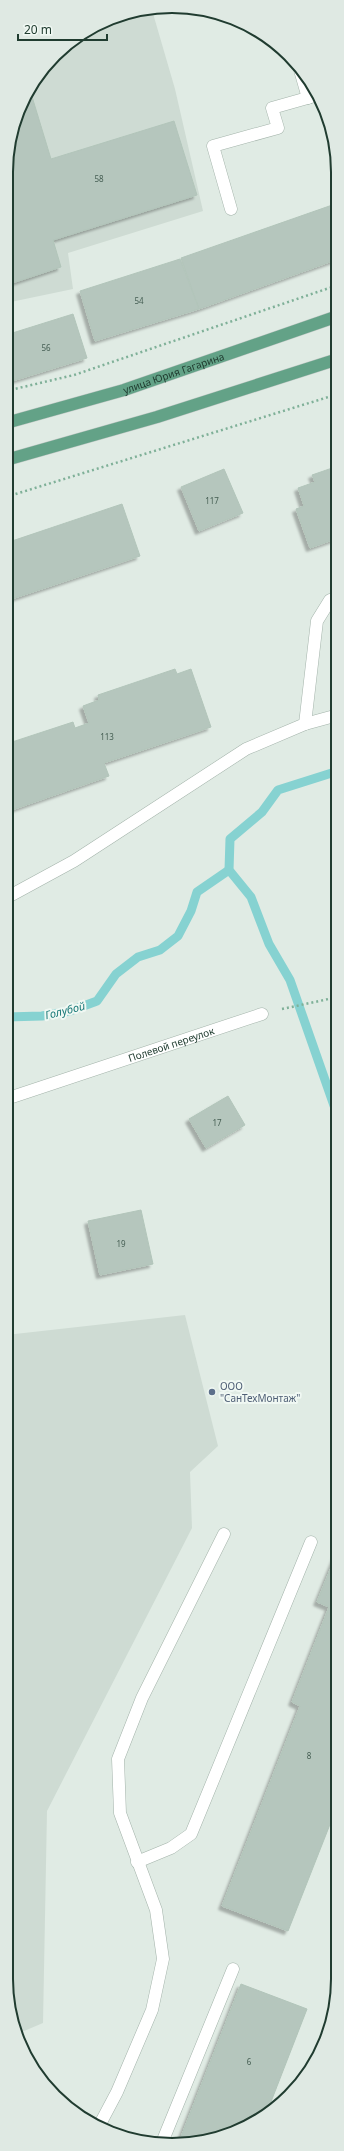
<svg xmlns="http://www.w3.org/2000/svg" width="344" height="2151" font-family="'Noto Sans',sans-serif">
  <style>
    .built { fill: #cedbd3 }
    .lines { fill: none; stroke-linecap: round; stroke-linejoin: round }
    .stream { stroke: #86d2d1; stroke-width: 9 }
    .building { fill: #b5c6bd; stroke: #b2c5ba; filter: url(#shadow) }
    .minor-casing { stroke: #a3b3aa; stroke-width: 13 }
    .major-casing { stroke: #c1c8c5; stroke-width: 13 }
    .path { stroke: #7fb098; stroke-width: 2.5; stroke-dasharray: 2 3; stroke-linecap: butt }
    .minor { stroke: #fff; stroke-width: 12 }
    .major { stroke: #63a287; stroke-width: 12 }
    .service-dot { fill: #5c6f8a; stroke: #f0f8f3; stroke-width: 1.5 }
    .labels { text-anchor: middle; dominant-baseline: central; stroke-width: 4; stroke-linejoin: round; paint-order: stroke }
    .number-label { font-size: 8px; fill: #455e53 }
    .street-label { font-size: 10px; fill: #203c30; stroke: #f0f8f3 }
    .service-label { font-size: 10px; fill: #4e5e75; stroke: #f0f8f3; text-anchor: start }
    .water-label { font-size: 11px; font-style: italic; fill: #197978; stroke: #f0f8f3 }
    .rim { fill: none; stroke: #203c30; stroke-width: 2 }
  </style>
  <defs>
    <filter id="shadow"><feDropShadow dx="-3.5" dy="3.5" stdDeviation="1" flood-color="#0004"/></filter>
  </defs>
  <rect width="100%" height="100%" fill="#e0ebe4"/>
  <g class="built">
    <path d="M152,10L175,89L203,211L68,253L73,289L6,303V161L23,98L63,47L119,15Z"/>
    <path d="M185,1315L218,1446L190,1472L192,1528L47,1811L43,2023L17,2034L6,1979V1335Z"/>
  </g>
  <g class="lines">
    <g class="stream">
      <path d="M338,771L278,790L262,812L230,839L229,870L251,897L269,944L290,980L338,1117"/>
      <path d="M6,1017L42,1016L70,1011L97,1001L116,974L138,957L160,950L178,936L191,911L197,892L229,870"/>
    </g>
  </g>
  <g class="building">
    <path d="M30,90L51,159L174,121L197,195L53,240L61,267L6,285V161L23,98Z"/>
    <path d="M338,203V259L199,309L181,258Z"/>
    <path d="M180,259L199,309L95,341L80,291Z"/>
    <path d="M73,314L87,358L6,383V359L12,357L6,335Z"/>
    <path d="M6,338L12,357L6,359Z"/>
    <path d="M338,466V538L310,548L296,509L304,506L298,488L315,482L312,475Z"/>
    <path d="M224,469L243,513L199,531L181,487Z"/>
    <path d="M122,504L140,556L6,601V543Z"/>
    <path d="M175,669L177,674L191,669L211,727L104,763L109,776L6,812V744L73,722L75,728L89,723L83,706L99,700L98,695Z"/>
    <path d="M6,828L10,840L6,842Z"/>
    <path d="M228,1096L245,1125L206,1148L189,1119Z"/>
    <path d="M141,1210L153,1264L100,1275L88,1221Z"/>
    <path d="M338,1550V1804L288,1931L222,1906L300,1706L292,1702L329,1607L317,1602Z"/>
    <path d="M241,1984L307,2009L267,2112L226,2136L179,2142Z"/>
  </g>
  <g class="lines">
    <g class="minor-casing">
      <g id="minor">
        <path d="M300,70L308,98"/>
        <path d="M231,209L213,146L278,128L272,108L318,95"/>
        <path d="M305,724L317,621L330,600L338,597"/>
        <path d="M6,898L74,861L246,749L305,724L338,715"/>
        <path id="s1" d="M6,1099L262,1014"/>
        <path d="M137,1862L171,1848L191,1834L311,1542"/>
        <path d="M99,2126L117,2092L152,2010L163,1959L156,1910L120,1813L118,1759L142,1698L224,1534"/>
        <path d="M161,2145L233,1969"/>
      </g>
    </g>
    <g class="major-casing">
      <g id="major">
        <path id="s2" d="M6,423L124,390L338,316"/>
        <path d="M6,460L157,417L338,359"/>
      </g>
    </g>
    <g class="path">
      <path d="M6,391L74,375L338,285"/>
      <path d="M6,497L338,394"/>
      <path d="M282,1009L338,997"/>
    </g>
    <use href="#minor" class="minor"/>
    <use href="#major" class="major"/>
  </g>
  <circle class="service-dot" cx="212" cy="1392" r="4"/>
  <g class="labels">
    <g class="number-label">
      <text x="99" y="178">58</text>
      <text x="139" y="300">54</text>
      <text x="46" y="347">56</text>
      <text x="212" y="500">117</text>
      <text x="107" y="736">113</text>
      <text x="217" y="1122">17</text>
      <text x="121" y="1243">19</text>
      <text x="309" y="1755">8</text>
      <text x="249" y="2061">6</text>
    </g>
    <g class="street-label">
      <text stroke="none"><textPath href="#s2" startOffset="175">улица Юрия Гагарина</textPath></text>
      <text stroke="none"><textPath href="#s1" startOffset="174">Полевой переулок</textPath></text>
    </g>
    <g class="service-label">
      <text x="220" y="1386">ООО<tspan x="220" dy="12">"СанТехМонтаж"</tspan></text>
    </g>
    <g class="water-label">
      <text transform="translate(65 1010) rotate(-14)">Голубой</text>
    </g>
  </g>
  <path d="M0 0H344V2151H0ZM172 13H172A159 159 0 0 1 331 172V1979A159 159 0 0 1 172 2138H172A159 159 0 0 1 13 1979V172A159 159 0 0 1 172 13Z" fill="#dfe9e3" fill-rule="evenodd"/>
  <path class="rim" d="M172 13H172A159 159 0 0 1 331 172V1979A159 159 0 0 1 172 2138H172A159 159 0 0 1 13 1979V172A159 159 0 0 1 172 13Z"/>
  <path d="M18 34v6h89v-6" fill="none" stroke="#203c30" stroke-width="2"/>
  <text x="24" y="34" font-size="12" fill="#203c30" stroke="#f0f8f3" stroke-width="3" paint-order="stroke">20 m</text>
</svg>
